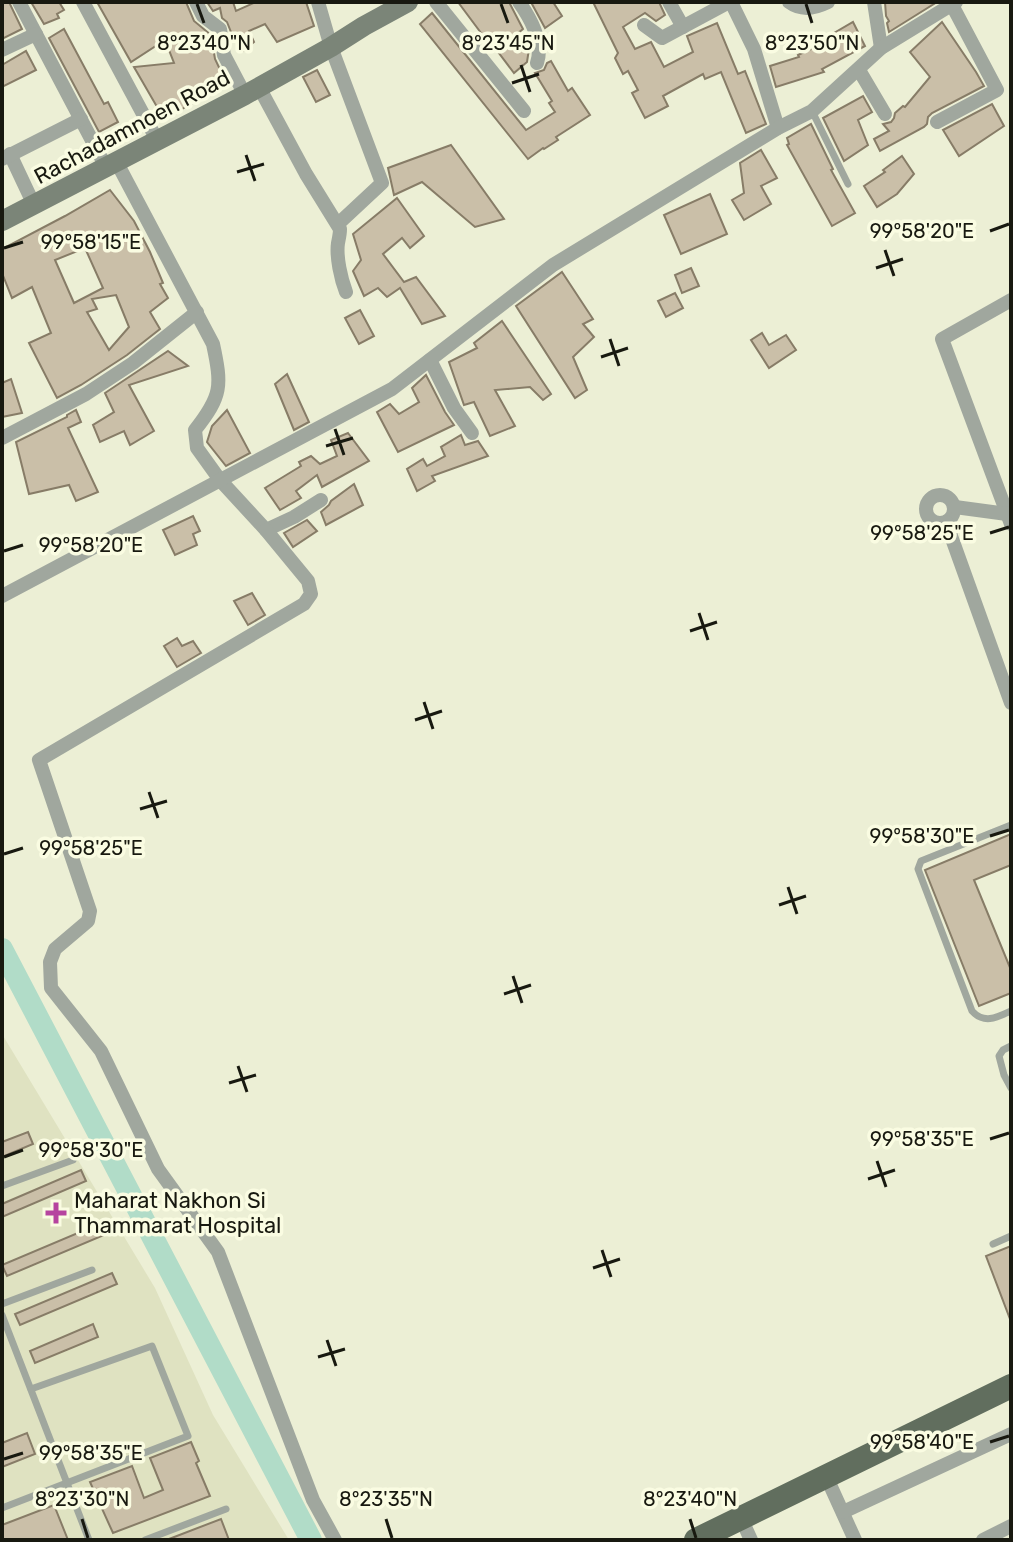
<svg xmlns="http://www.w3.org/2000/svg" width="1013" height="1542" font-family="Rubik,sans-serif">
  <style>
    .built { fill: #dfe2c1 }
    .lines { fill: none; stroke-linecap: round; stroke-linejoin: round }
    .river { stroke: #b1dcc8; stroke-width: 22 }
    .building { fill: #cabfa8; stroke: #877c67; stroke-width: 2; fill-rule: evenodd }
    .lane { stroke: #a0a79e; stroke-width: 7 }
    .street { stroke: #a0a79e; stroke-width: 14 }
    .secondary { stroke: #7b8578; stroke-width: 20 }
    .primary { stroke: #616e5e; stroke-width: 24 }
    .ticks { fill: none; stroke: #181910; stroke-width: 3 }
    .poi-dot { fill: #b6449f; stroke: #fafce2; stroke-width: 3 }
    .labels { text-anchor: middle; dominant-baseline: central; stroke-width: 7; stroke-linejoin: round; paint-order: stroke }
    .street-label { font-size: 22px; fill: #181910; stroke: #fafce2 }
    .poi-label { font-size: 22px; fill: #181910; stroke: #fafce2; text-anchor: start }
    .ticks-label { font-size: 20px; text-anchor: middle; fill: #181910; stroke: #fafce2; stroke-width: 7; stroke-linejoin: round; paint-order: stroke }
  </style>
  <rect width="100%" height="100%" fill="#ecefd5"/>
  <path class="built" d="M2,1034L155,1288L213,1415L289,1540H2Z"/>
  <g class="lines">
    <path class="river" d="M2,949L311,1540"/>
  </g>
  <g class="building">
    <path d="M2,2H9L22,29L2,39Z"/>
    <path d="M31,2H59L64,10L57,14L59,18L44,24Z"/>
    <path d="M97,2H186L194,21L211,35L215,59L227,84L164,119L134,67L174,63L165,40L131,62Z"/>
    <path d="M207,2H233L236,11L256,2H306L314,26L277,42L265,24L249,31L254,42L243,51L231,32L227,22L222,18L220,8L213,11Z"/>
    <path d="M458,2H509L523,29L517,34L529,49L527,62L514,73L495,48L493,49Z"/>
    <path d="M535,2H553L562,16L545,28L532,4Z"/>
    <path d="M593,2H659L665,15L656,21L645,13L623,27L635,49L651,42L664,67L693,52L687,36L717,23L738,74L745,71L766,124L746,133L721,72L705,79L703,74L663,96L668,106L645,118L632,93L638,90L628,71L623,74L615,58L618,53Z"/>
    <path d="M885,2H937L889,32L887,23L889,21L886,16Z"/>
    <path d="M432,13L526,130L555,112L549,103L552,101L535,73L544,70L547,63L551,61L568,91L572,88L590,115L556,137L558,140L544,149L543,148L528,159L420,24Z"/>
    <path d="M853,22L865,46L822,69L824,72L776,87L770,66L799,57L798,55L824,43L822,40Z"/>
    <path d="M942,22L976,72L984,86L932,113L928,117L927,124L924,127L880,151L874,139L889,131L883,124L891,122L894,118L895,113L903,106L905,107L930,77L910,52Z"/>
    <path d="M64,29L104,104L108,102L118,122L99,132L49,38Z"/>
    <path d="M26,51L36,70L2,87V65Z"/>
    <path d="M317,70L330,95L316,102L303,77Z"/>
    <path d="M863,96L872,112L858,120L868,145L844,161L823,118Z"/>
    <path d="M992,104L1004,126L959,156L943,130Z"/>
    <path d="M811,124L833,169L831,170L855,213L832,226L787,145L789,144L787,138Z"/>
    <path d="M451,145L504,219L475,227L422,182L394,195L388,168Z"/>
    <path d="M761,150L777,178L761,186L771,204L744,220L732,200L744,193L740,163Z"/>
    <path d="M902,156L914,174L897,194L877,207L864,186L885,172L883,170Z"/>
    <path d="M110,190L134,221L150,252L163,283L160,284L168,298L150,312L160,329L127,355L81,385L57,398L29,343L51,333L32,287L12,298L2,273V249L65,216ZM85,248L103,288L74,303L55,260ZM116,295L129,327L109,350L87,312L97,309L92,299Z"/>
    <path d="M710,194L727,234L681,254L664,215Z"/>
    <path d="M397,198L424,236L410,248L402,238L383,254L404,282L416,277L445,316L422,324L400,288L387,297L378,288L364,296L353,271L361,260L353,234Z"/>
    <path d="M691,268L699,286L682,293L675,275Z"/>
    <path d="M562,272L593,319L583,324L594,337L573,357L587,390L575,398L516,306Z"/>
    <path d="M675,293L683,308L666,317L658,301Z"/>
    <path d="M360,310L374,336L359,344L345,318Z"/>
    <path d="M502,321L551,394L543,400L530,387L495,390L515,426L490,436L474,402L464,405L449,362L477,348L474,343Z"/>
    <path d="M762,333L769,345L786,335L796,350L769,368L751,340Z"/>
    <path d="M168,351L188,366L129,385L154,431L130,445L124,431L100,442L93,425L114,412L105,393Z"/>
    <path d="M287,374L309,422L294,430L275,384Z"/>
    <path d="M426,375L445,412L454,425L398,452L377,412L390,404L399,414L419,402L412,388Z"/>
    <path d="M11,379L22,413L2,417V383Z"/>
    <path d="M76,410L81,422L68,428L98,492L76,501L69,485L29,494L16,442L67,417V415Z"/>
    <path d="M227,410L250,453L226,466L207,442L212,426Z"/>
    <path d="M348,433L369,461L322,487L317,475L296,491L301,498L280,510L265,488L301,466L299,462L311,456L320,464L337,456L331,440Z"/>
    <path d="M461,435L465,445L478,441L488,456L432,476L435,481L417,491L407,469L423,459L427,466L445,456L441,447Z"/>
    <path d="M354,484L363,505L326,525L321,512L329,505L331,501Z"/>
    <path d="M193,516L200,531L193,534L197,545L175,555L163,530Z"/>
    <path d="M307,520L317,531L293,547L284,533Z"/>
    <path d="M252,593L265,615L248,625L234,601Z"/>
    <path d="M177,638L182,646L193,641L201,653L177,667L164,646Z"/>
    <path d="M1011,834V865L974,880L1011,970V993L979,1006L925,870Z"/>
    <path d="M28,1132L33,1144L2,1157V1142Z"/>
    <path d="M81,1170L86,1181L2,1217V1204Z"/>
    <path d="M99,1224L104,1235L7,1276L2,1265Z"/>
    <path d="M1011,1246V1319H1010L986,1256Z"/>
    <path d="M112,1273L117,1284L20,1325L15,1314Z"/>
    <path d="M93,1324L98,1337L35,1363L30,1351Z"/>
    <path d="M27,1433L35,1454L2,1467V1443Z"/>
    <path d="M191,1442L199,1461L196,1463L210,1496L113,1533L90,1482L132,1466L144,1498L163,1490L150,1458Z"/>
    <path d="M54,1505L68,1540H2V1525Z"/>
    <path d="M221,1519L229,1540H169V1539Z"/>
  </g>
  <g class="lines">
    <g class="lane">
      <path d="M812,111L848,184"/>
      <path d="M1011,825L921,861L918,869L972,1011C984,1024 996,1018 1011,1011"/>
      <path d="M1011,1046L1003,1050L999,1056L1004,1075L1011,1088"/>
      <path d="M2,1186L73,1160"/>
      <path d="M993,1244L1011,1236"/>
      <path d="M2,1304L92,1270"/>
      <path d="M2,1315L89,1540"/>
      <path d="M2,1508L188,1436L152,1346L31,1389"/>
      <path d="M145,1540L226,1509"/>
    </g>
    <g class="street">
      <path d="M19,2L106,167"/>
      <path d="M83,2L157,140"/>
      <path d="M196,2L203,16L220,29L224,55L245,95"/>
      <path d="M318,2L331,47L382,183L338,224"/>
      <path d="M436,2L524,111"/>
      <path d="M519,2C531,19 544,42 537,63"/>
      <path d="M669,2L683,27"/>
      <path d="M731,2L754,49L778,128"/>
      <path d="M789,2C801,11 814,9 828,2"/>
      <path d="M874,2L881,48"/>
      <path d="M644,25L662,38L729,2"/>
      <path d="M2,50L36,34"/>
      <path d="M859,70L885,114"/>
      <path d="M259,87L306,174L340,229C340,234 339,238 338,243C336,257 341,279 346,292"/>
      <path d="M937,122L997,90L952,5"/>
      <path d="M10,154L34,205"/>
      <path d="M2,159L81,119"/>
      <path d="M116,161L213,344C222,386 222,396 195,430L197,448L220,480L266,530L294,517L321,500"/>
      <path d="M1011,300L942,339L1011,524"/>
      <path d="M430,360L454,408L472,433"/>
      <path d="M2,438L86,394L133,363L197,312"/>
      <circle cx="940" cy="509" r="14"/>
      <path d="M955,507L1007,514L1011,513"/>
      <path d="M946,522L1011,703"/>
      <path d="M266,530L308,581L311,594L304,604L39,760L90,911L88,921L55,949L50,962L51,988L101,1051L158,1169L218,1252L313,1500L335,1540"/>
      <path d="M2,596L392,389L553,265L778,128L812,111L881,48L956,2"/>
      <path d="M826,1476L855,1540"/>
      <path d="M843,1512L1011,1434"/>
      <path d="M741,1518L751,1540"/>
      <path d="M983,1540L1011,1526"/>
    </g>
    <path class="secondary" d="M2,221L245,95L331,47L364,26L408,2"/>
    <path class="primary" d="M696,1540L1011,1386"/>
  </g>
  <path class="ticks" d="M197,4L204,23M501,4L508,23M806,4L812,23M521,65L530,92M512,83L539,74M246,155L255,181M237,172L264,164M990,231L1009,224M4,248L23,242M885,250L894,276M876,268L903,259M610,339L619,366M601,357L628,348M335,429L344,455M326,446L353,438M990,533L1009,527M4,551L23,545M699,613L708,640M690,631L717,622M424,702L433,729M415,720L442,711M149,792L158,818M140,809L167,801M990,836L1009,830M4,854L23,848M788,887L797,914M779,905L806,896M513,976L522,1003M504,994L531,985M238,1066L247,1092M229,1083L256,1075M990,1139L1009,1133M4,1157L23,1150M877,1161L886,1187M868,1179L895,1170M602,1250L611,1277M593,1268L620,1259M327,1340L336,1366M318,1357L345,1349M990,1442L1009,1436M4,1459L23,1453M82,1519L88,1538M386,1519L392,1538M690,1519L696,1538"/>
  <path class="poi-dot" d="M52 1201h8v8h8v8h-8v8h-8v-8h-8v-8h8z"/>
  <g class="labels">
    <g class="street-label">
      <text transform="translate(132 127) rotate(-28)">Rachadamnoen Road</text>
    </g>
    <g class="poi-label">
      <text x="74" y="1200">Maharat Nakhon Si<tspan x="74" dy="25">Thammarat Hospital</tspan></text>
    </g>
  </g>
  <g class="ticks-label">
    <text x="204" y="50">8°23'40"N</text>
    <text x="508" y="50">8°23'45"N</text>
    <text x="812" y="50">8°23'50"N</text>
    <text x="922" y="238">99°58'20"E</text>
    <text x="91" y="249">99°58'15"E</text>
    <text x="922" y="540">99°58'25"E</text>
    <text x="91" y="552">99°58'20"E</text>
    <text x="922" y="843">99°58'30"E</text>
    <text x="91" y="855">99°58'25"E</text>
    <text x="922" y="1146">99°58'35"E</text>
    <text x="91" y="1157">99°58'30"E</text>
    <text x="922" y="1449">99°58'40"E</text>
    <text x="91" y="1460">99°58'35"E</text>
    <text x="82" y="1506">8°23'30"N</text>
    <text x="386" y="1506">8°23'35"N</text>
    <text x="690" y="1506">8°23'40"N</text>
  </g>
  <rect width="1013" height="1542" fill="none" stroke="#181910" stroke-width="8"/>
</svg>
